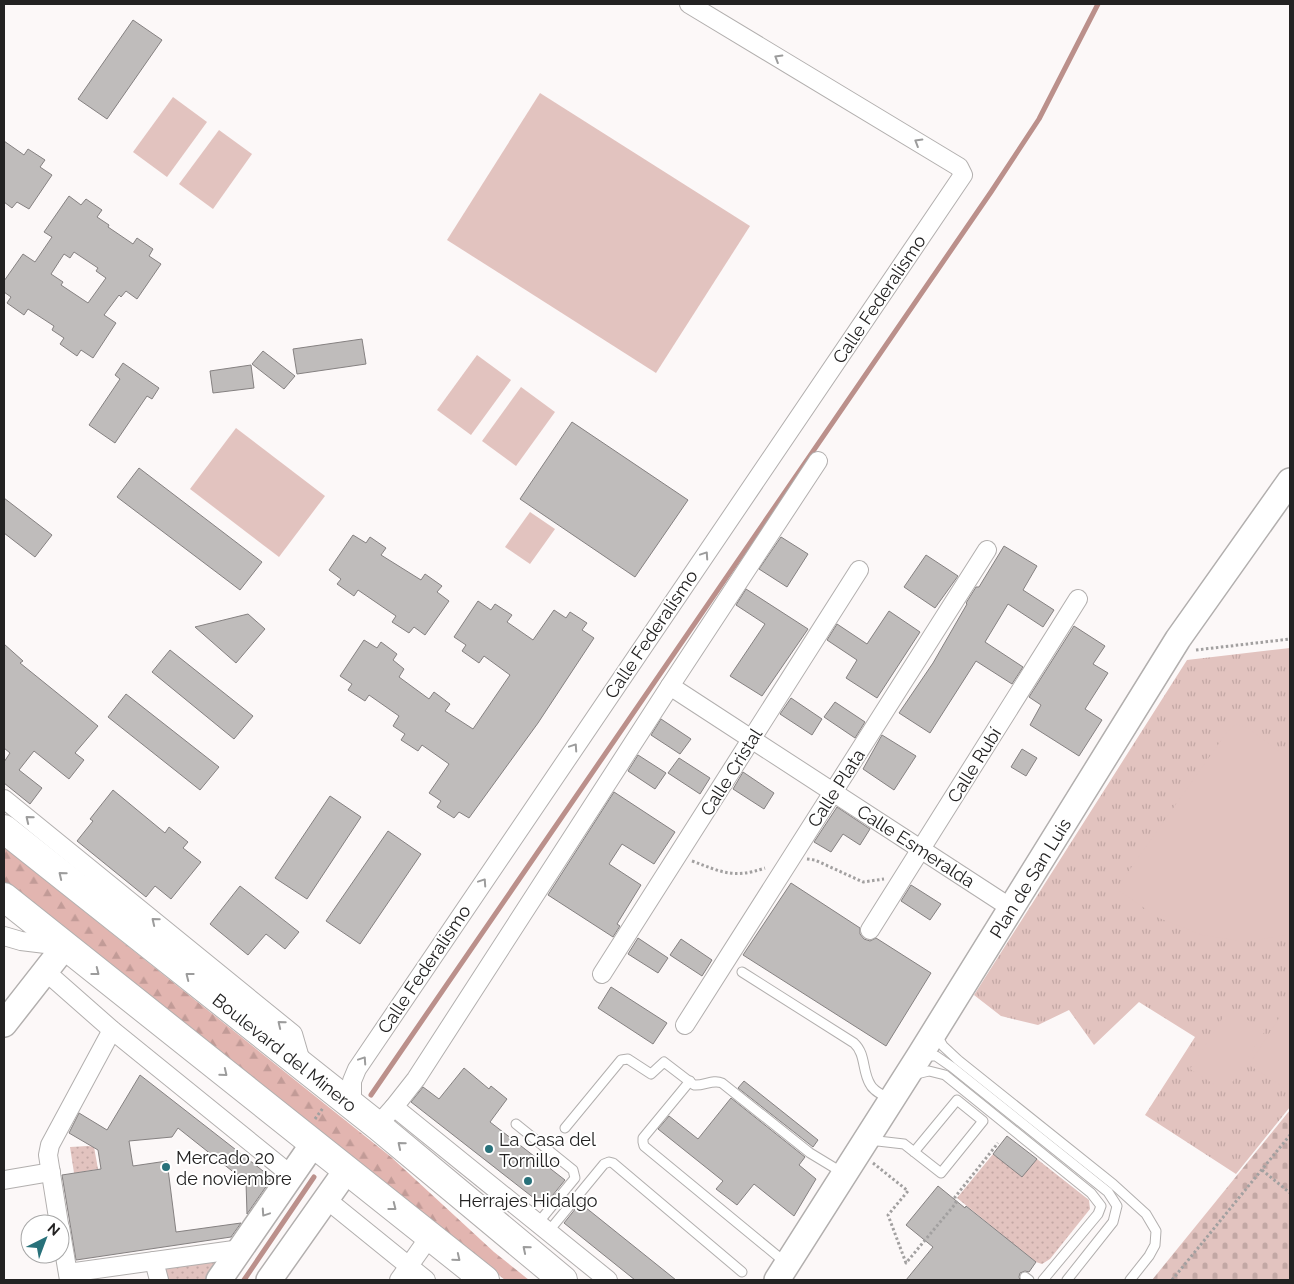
<svg xmlns="http://www.w3.org/2000/svg" width="1294" height="1284" font-family="Raleway,sans-serif">
  <style>
    .grass { fill: url(#grass-dots) }
    .forest { fill: url(#forest-firs) }
    .cemetery { fill: url(#cemetery-stones) }
    .park { fill: url(#park-tufts) }
    .pitch { fill: #e2c3bf }
    .lines { fill: none; stroke-linecap: round; stroke-linejoin: round }
    .stream { stroke: #bb908b; stroke-width: 5 }
    .building { fill: #bfbcbb; stroke: #858181; fill-rule: evenodd }
    .lane-casing { stroke: #b2afae; stroke-width: 11 }
    .street-casing { stroke: #b2afae; stroke-width: 20 }
    .secondary-casing { stroke: #b2afae; stroke-width: 28 }
    .primary-casing { stroke: #b2afae; stroke-width: 30 }
    .path { stroke: #a2a0a0; stroke-width: 3; stroke-dasharray: 2.5 2.5; stroke-linecap: butt }
    .lane { stroke: #fff; stroke-width: 9 }
    .street { stroke: #fff; stroke-width: 18 }
    .secondary { stroke: #fff; stroke-width: 25 }
    .primary { stroke: #fff; stroke-width: 28 }
    .oneway { stroke: #9c9c9c }
    .poi-dot { fill: #28717a; stroke: #fff; stroke-width: 2 }
    .labels { text-anchor: middle; dominant-baseline: central; stroke-width: 4; stroke-linejoin: round; paint-order: stroke }
    .street-label { font-size: 18px; fill: #232222; stroke: #fff }
    .poi-label { font-size: 18px; fill: #232222; stroke: #fff; text-anchor: start }
  </style>
  <defs>
    <pattern id="grass-dots" width="8" height="8" patternUnits="userSpaceOnUse" patternTransform="scale(1.25)"><rect width="8" height="8" fill="#e2c3bf"/><path d="M2 2h.1M6 6h.1" fill="none" stroke="#c2a7a4" stroke-width="1.8" stroke-linecap="round"/></pattern>
    <pattern id="forest-firs" width="22" height="20" patternUnits="userSpaceOnUse" patternTransform="scale(1.25)"><rect width="22" height="20" fill="#e2b5b0"/><path d="M5 1l3.5 6h-7zM16 11l3.5 6h-7z" fill="#c29b97"/></pattern>
    <pattern id="cemetery-stones" width="16" height="16" patternUnits="userSpaceOnUse" patternTransform="scale(1.25)"><rect width="16" height="16" fill="#e2c3bf"/><path d="M2 7V4a2 2 0 0 1 4 0v3zM10 15v-3a2 2 0 0 1 4 0v3z" fill="#c2a7a4"/></pattern>
    <pattern id="park-tufts" width="24" height="20" patternUnits="userSpaceOnUse" patternTransform="scale(1.25)"><rect width="24" height="20" fill="#e2c3bf"/><path d="M3 7l-1-3M5 7V3M7 7l1-3M15 17l-1-3M17 17v-4M19 17l1-3" fill="none" stroke="#c2a7a4"/></pattern>
  </defs>
  <rect width="100%" height="100%" fill="#fcf8f8"/>
  <g class="grass">
    <path d="M88,1146L94,1147L98,1169L74,1173L70,1147Z"/>
    <path d="M993,1154L1022,1176L1037,1159L1089,1200L1090,1209L1050,1259L1042,1264L1036,1262L957,1198Z"/>
    <path d="M220,1260L207,1280H167L165,1267Z"/>
  </g>
  <path class="forest" d="M4,847L391,1157L494,1252L529,1280H505L4,885Z"/>
  <path class="cemetery" d="M1290,1110V1280H1152Z"/>
  <path class="park" d="M1290,648V1107L1236,1174L1145,1115L1195,1037L1139,1002L1094,1045L1069,1010L1038,1025L1001,1016L974,995L1187,660Z"/>
  <g class="pitch">
    <path d="M540,93L750,226L656,373L447,240Z"/>
    <path d="M173,97L207,122L167,177L133,152Z"/>
    <path d="M219,130L252,154L213,209L179,184Z"/>
    <path d="M477,355L511,380L471,435L437,410Z"/>
    <path d="M521,387L555,412L516,466L482,441Z"/>
    <path d="M236,428L325,496L279,557L190,489Z"/>
    <path d="M530,512L555,529L530,564L505,547Z"/>
    <path d="M1236,724L1248,728L1290,760V934L1246,942L1202,935L1159,918L1116,889L1227,732Z"/>
    <path d="M1288,1004L1290,1005V1080L1285,1088L1249,1065Z"/>
    <path d="M1229,1008L1265,1031L1226,1092L1190,1069Z"/>
  </g>
  <g class="lines">
    <g class="stream">
      <path d="M371,1095L991,192L1039,119L1098,4"/>
      <path d="M244,1280L314,1177"/>
    </g>
  </g>
  <g class="building">
    <path d="M133,20L162,40L107,119L78,99Z"/>
    <path d="M4,141L24,155L28,149L45,160L40,167L52,175L29,209L17,202L12,208L4,202Z"/>
    <path d="M69,196L81,205L86,199L102,210L97,217L109,225L108,227L133,244L137,238L153,249L149,256L161,264L137,299L126,291L121,297L119,295L104,315L116,323L93,358L81,350L77,356L60,344L64,338L52,330L54,326L28,309L24,315L7,303L11,297L4,292V281L23,254L35,262L52,237L44,232ZM74,252L98,268L96,271L106,278L88,303L61,285L63,282L51,274L64,254L70,258Z"/>
    <path d="M362,339L366,364L297,374L293,349Z"/>
    <path d="M263,351L295,376L284,389L252,364Z"/>
    <path d="M123,363L159,388L152,399L147,396L115,443L89,425L120,379L115,375Z"/>
    <path d="M251,365L254,388L213,393L210,371Z"/>
    <path d="M572,422L688,500L635,577L520,499Z"/>
    <path d="M139,468L262,562L240,590L117,497Z"/>
    <path d="M4,498L52,535L35,557L4,533Z"/>
    <path d="M353,535L366,543L370,537L386,548L381,555L421,580L425,574L442,586L437,592L449,601L425,635L414,627L409,633L392,622L396,616L358,590L354,596L337,584L341,579L329,570Z"/>
    <path d="M781,537L808,554L787,587L759,569Z"/>
    <path d="M1004,546L1037,566L1023,590L1054,610L1043,627L1008,604L985,642L1023,667L1012,684L976,661L930,733L899,713L933,663L967,604L966,603L976,587H979Z"/>
    <path d="M926,555L958,576L935,608L904,587Z"/>
    <path d="M746,589L808,629L762,696L730,676L765,624L736,605Z"/>
    <path d="M478,601L491,610L495,604L512,615L507,622L533,640L554,610L566,618L570,612L587,623L582,630L594,638L538,723L469,818L459,812L454,818L437,807L441,801L429,793L449,764L422,745L418,751L401,740L405,734L393,726L399,716L369,695L365,701L348,690L352,684L340,676L364,640L377,648L381,642L397,654L393,660L404,669L399,677L429,699L434,692L450,704L445,711L473,729L510,675L484,656L479,663L462,651L466,645L454,637Z"/>
    <path d="M889,611L920,632L877,698L846,678L857,660L827,640L837,624L867,644Z"/>
    <path d="M248,614L265,629L236,663L195,627Z"/>
    <path d="M1074,626L1105,646L1093,664L1108,673L1085,709L1102,720L1079,756L1030,725L1041,705L1029,697Z"/>
    <path d="M4,644L23,661L20,663L98,726L75,753L84,760L69,779L34,751L19,770L42,788L30,804L4,783V762L10,753L4,748Z"/>
    <path d="M170,650L253,716L234,739L152,672Z"/>
    <path d="M126,694L219,767L200,790L108,717Z"/>
    <path d="M791,698L822,719L812,735L780,714Z"/>
    <path d="M835,702L865,722L855,738L824,717Z"/>
    <path d="M661,719L691,739L680,754L651,735Z"/>
    <path d="M882,735L916,756L894,790L863,769Z"/>
    <path d="M1022,749L1037,758L1026,776L1011,767Z"/>
    <path d="M638,755L666,773L655,789L628,771Z"/>
    <path d="M679,758L710,778L700,794L668,773Z"/>
    <path d="M743,772L774,793L764,809L733,789Z"/>
    <path d="M113,790L165,833L169,827L188,842L183,848L201,862L171,899L155,886L146,897L77,841L93,821L90,819Z"/>
    <path d="M614,792L675,832L654,864L622,844L609,864L641,885L617,924L620,926L613,937L548,895Z"/>
    <path d="M330,796L361,817L307,899L275,878Z"/>
    <path d="M837,807L870,829L860,845L843,834L831,852L814,842Z"/>
    <path d="M388,831L421,854L360,944L326,921Z"/>
    <path d="M791,883L860,928V934L864,939L870,941L876,938L931,973L886,1046L743,955Z"/>
    <path d="M911,885L941,904L930,920L901,901Z"/>
    <path d="M240,886L299,932L285,949L266,934L248,955L210,924Z"/>
    <path d="M638,938L668,958L658,973L628,954Z"/>
    <path d="M681,939L712,960L702,976L670,955Z"/>
    <path d="M611,987L667,1023L653,1044L598,1008Z"/>
    <path d="M464,1068L489,1089L491,1086L507,1099L490,1122L565,1180L544,1206L411,1102L423,1087L439,1099Z"/>
    <path d="M140,1075L272,1178L247,1214L246,1182L178,1128L172,1137L129,1141L133,1166L167,1161L176,1232L241,1223L231,1237L76,1260L62,1175L101,1169L98,1150L69,1133L79,1113L107,1130Z"/>
    <path d="M744,1081L818,1140L813,1147L738,1088Z"/>
    <path d="M731,1098L805,1157L799,1165L816,1179L794,1216L754,1184L737,1205L716,1189L723,1181L658,1129L669,1116L698,1139Z"/>
    <path d="M1007,1136L1037,1159L1022,1177L993,1154Z"/>
    <path d="M938,1186L965,1208L966,1206L1036,1262L1029,1272L1025,1271L1020,1273L1019,1277L1020,1280H906L933,1247L906,1225Z"/>
    <path d="M580,1203L676,1280H635L564,1223Z"/>
  </g>
  <g class="lines">
    <g class="lane-casing">
      <g id="lane">
        <path d="M742,972L854,1043C866,1054 862,1071 870,1084C873,1091 883,1095 889,1099"/>
        <path d="M936,1034L943,1046L958,1060L1113,1184L1146,1214L1156,1231L1155,1245L1149,1256L1130,1280"/>
        <path d="M923,1056H936L952,1067L1108,1192L1117,1206L1113,1222L1067,1280"/>
        <path d="M912,1075L929,1071L945,1075L1091,1193L1101,1206L1098,1214L1043,1280"/>
        <path d="M690,1081L643,1138V1142L644,1146L786,1263"/>
        <path d="M516,1124L573,1170L575,1178L538,1223"/>
        <path d="M565,1128L621,1060L628,1059L651,1074L664,1062L694,1085C704,1086 713,1079 722,1083L810,1153L843,1173"/>
        <path d="M869,1140L904,1144L941,1173L983,1121L957,1100L914,1152"/>
        <path d="M548,1232L604,1164L609,1162L613,1163L742,1272"/>
        <path d="M1025,1277L1029,1280"/>
      </g>
    </g>
    <g class="street-casing">
      <g id="street">
        <path d="M670,686L1011,908"/>
        <path d="M4,799L293,1034L302,1065"/>
        <path d="M870,930L1078,599"/>
        <path d="M4,936L21,941L62,946"/>
        <path d="M45,971L112,1030L291,1175"/>
        <path d="M602,974L859,570"/>
        <path d="M685,1025L987,550"/>
        <path d="M352,1106V1081L357,1069L963,175L959,167L689,4"/>
        <path d="M394,1107L416,1079L670,686L818,461"/>
        <path d="M386,1116L394,1107L608,1280"/>
        <path d="M4,1180L51,1172"/>
        <path d="M326,1199L426,1280"/>
        <path d="M59,1224L48,1155L50,1145L112,1030"/>
        <path d="M60,1227L69,1280"/>
        <path d="M154,1261L159,1280"/>
        <path d="M68,1273L241,1249"/>
        <path d="M399,1280L430,1236"/>
      </g>
    </g>
    <g class="secondary-casing">
      <g id="secondary">
        <path d="M4,1024L65,946"/>
        <path d="M219,1280L313,1144"/>
        <path d="M269,1280L346,1171"/>
        <path id="s1" d="M777,1280L920,1055L1178,639L1290,481"/>
      </g>
    </g>
    <g class="primary-casing">
      <g id="primary">
        <path id="s2" d="M4,829L378,1126L563,1280"/>
        <path d="M4,897L485,1280"/>
      </g>
    </g>
    <g class="path">
      <path d="M1196,650L1290,639"/>
      <path d="M807,859L815,860L863,882L884,879"/>
      <path d="M692,861C722,872 733,879 765,868"/>
      <path d="M315,1119L323,1108"/>
      <path d="M873,1163L908,1191L888,1215L906,1263L956,1203L955,1197L998,1143"/>
      <path d="M1262,1170L1290,1193"/>
      <path d="M1172,1280L1290,1135"/>
    </g>
    <use href="#lane" class="lane"/>
    <use href="#street" class="street"/>
    <use href="#secondary" class="secondary"/>
    <use href="#primary" class="primary"/>
  </g>
  <defs><path id="oneway-chevron" d="M-2-3.5L2.5 0L-2 3.5" fill="none" stroke-width="1.6" stroke-linecap="round" stroke-linejoin="round" transform="scale(1.25)"/></defs>
  <g class="oneway">
    <use href="#oneway-chevron" transform="translate(778 58) rotate(-149)"/>
    <use href="#oneway-chevron" transform="translate(918 142) rotate(-149)"/>
    <use href="#oneway-chevron" transform="translate(705 555) rotate(-56)"/>
    <use href="#oneway-chevron" transform="translate(574 747) rotate(-56)"/>
    <use href="#oneway-chevron" transform="translate(29 819) rotate(-141)"/>
    <use href="#oneway-chevron" transform="translate(62 875) rotate(-141)"/>
    <use href="#oneway-chevron" transform="translate(483 882) rotate(-56)"/>
    <use href="#oneway-chevron" transform="translate(155 921) rotate(-141)"/>
    <use href="#oneway-chevron" transform="translate(96 972) rotate(38)"/>
    <use href="#oneway-chevron" transform="translate(189 976) rotate(-142)"/>
    <use href="#oneway-chevron" transform="translate(281 1024) rotate(-141)"/>
    <use href="#oneway-chevron" transform="translate(363 1060) rotate(-56)"/>
    <use href="#oneway-chevron" transform="translate(224 1073) rotate(39)"/>
    <use href="#oneway-chevron" transform="translate(401 1145) rotate(-140)"/>
    <use href="#oneway-chevron" transform="translate(393 1207) rotate(38)"/>
    <use href="#oneway-chevron" transform="translate(265 1213) rotate(124)"/>
    <use href="#oneway-chevron" transform="translate(526 1249) rotate(-140)"/>
    <use href="#oneway-chevron" transform="translate(457 1258) rotate(39)"/>
  </g>
  <g class="poi-dot">
    <circle cx="489" cy="1149" r="5"/>
    <circle cx="166" cy="1167" r="5"/>
    <circle cx="528" cy="1181" r="5"/>
  </g>
  <g class="labels">
    <g class="street-label">
      <text transform="translate(879 299) rotate(-56)">Calle Federalismo</text>
      <text transform="translate(651 634) rotate(-56)">Calle Federalismo</text>
      <text transform="translate(974 765) rotate(-58)">Calle Rubí</text>
      <text transform="translate(731 772) rotate(-58)">Calle Cristal</text>
      <text transform="translate(836 788) rotate(-57)">Calle Plata</text>
      <text transform="translate(916 846) rotate(33)">Calle Esmeralda</text>
      <text stroke="none"><textPath href="#s1" startOffset="475">Plan de San Luis</textPath></text>
      <text transform="translate(424 969) rotate(-56)">Calle Federalismo</text>
      <text stroke="none"><textPath href="#s2" startOffset="359">Boulevard del Minero</textPath></text>
    </g>
    <g class="poi-label">
      <text x="499" y="1139">La Casa del<tspan x="499" dy="21">Tornillo</tspan></text>
      <text x="176" y="1157">Mercado 20<tspan x="176" dy="21">de noviembre</tspan></text>
      <text x="528" y="1200" text-anchor="middle">Herrajes Hidalgo</text>
    </g>
  </g>
  <rect width="1294" height="1284" fill="none" stroke="#232222" stroke-width="10"/>
  <g transform="translate(45 1239) rotate(42)"><circle r="24" fill="#ffffff" stroke="#a7a7a7"/>
  <path d="M0-4L9 19L0 12L-9 19Z" fill="#28717a"/>
  <text y="-8" font-size="14" font-weight="bold" text-anchor="middle" fill="#232222">N</text>
  </g>
</svg>
